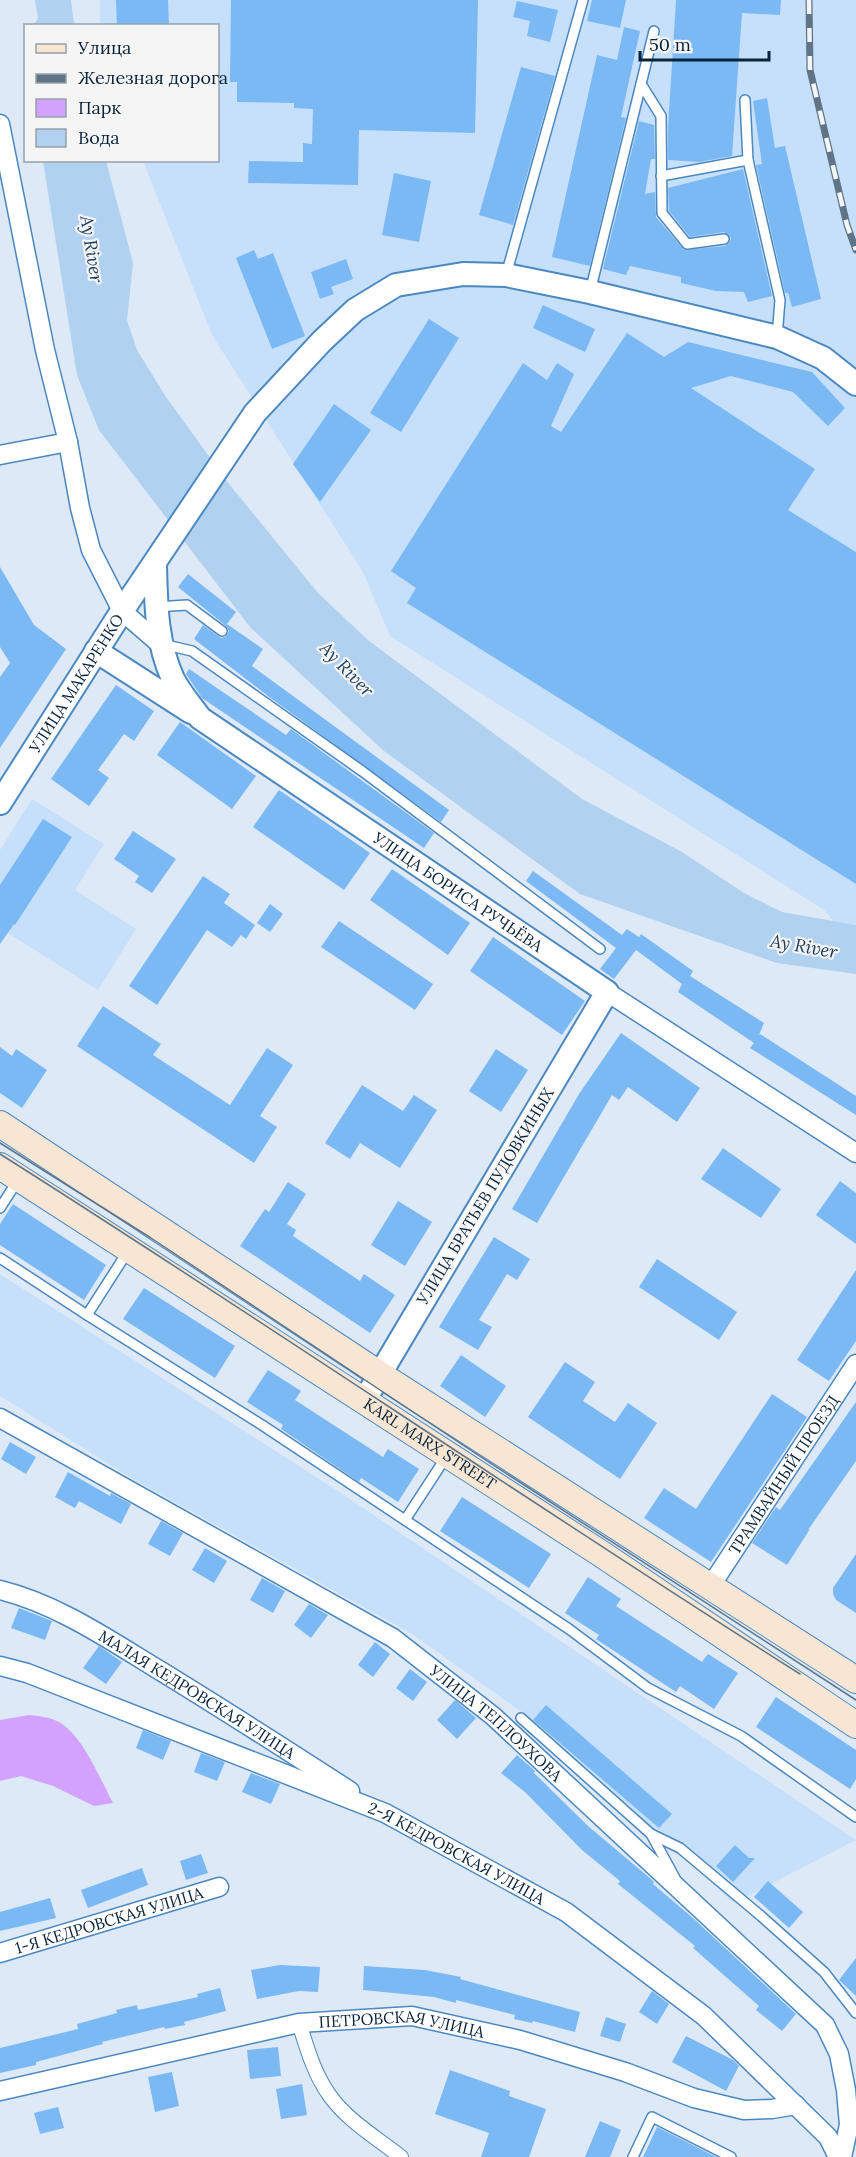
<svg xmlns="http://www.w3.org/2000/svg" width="856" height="2157" font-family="Lora,serif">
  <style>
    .built { fill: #c6e0fb }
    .green { fill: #d3a2fe }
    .water { fill: #b1d1f0 }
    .building { fill: #7bb9f4 }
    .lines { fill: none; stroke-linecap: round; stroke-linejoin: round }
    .service-casing { stroke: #4b88c0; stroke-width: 12 }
    .pedestrian-casing { stroke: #4b88c0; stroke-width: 16 }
    .minor-casing { stroke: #4b88c0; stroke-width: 21 }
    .tertiary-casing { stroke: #4b88c0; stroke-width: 26 }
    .secondary-casing { stroke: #4b88c0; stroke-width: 28 }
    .service { stroke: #fff; stroke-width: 9 }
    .pedestrian { stroke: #fff; stroke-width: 14 }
    .minor { stroke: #fff; stroke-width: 18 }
    .tertiary { stroke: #fff; stroke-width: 22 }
    .secondary { stroke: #f7e6d3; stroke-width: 26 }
    .tram { stroke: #5f7487; stroke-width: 1.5 }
    .rail-casing { stroke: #5f7487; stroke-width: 7 }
    .rail { stroke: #f5f5f5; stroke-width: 4.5; stroke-dasharray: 14; stroke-linecap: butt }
    .labels { text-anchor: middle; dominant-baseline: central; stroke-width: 4.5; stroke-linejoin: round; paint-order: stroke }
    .street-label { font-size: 16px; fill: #09233a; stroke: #f5f5f5 }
    .water-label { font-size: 18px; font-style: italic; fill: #1a3d5c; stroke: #f5f5f5 }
  </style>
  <rect width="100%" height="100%" fill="#dde9f6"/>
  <g class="built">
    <path d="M100,0H856V949L824,910L390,636L363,572L212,335L143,161L218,160V26H100Z"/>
    <path d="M32,799L104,844L75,890L136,929L98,990L0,928V850Z"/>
    <path d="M0,1274L341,1493L856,1840L734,1903L526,1715L412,1634L133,1479L0,1396Z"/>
  </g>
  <path class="green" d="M29,1715C38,1716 49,1717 57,1721C82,1733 100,1779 113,1803L94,1806L53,1786L21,1776L0,1781V1720Z"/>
  <g class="water">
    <path d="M35,0H71L74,25H34L38,18Z"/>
    <path d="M43,161H106L133,263L127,320L137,350L166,397L229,484L318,593L369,641L582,799L682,852L744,893L782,912L856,925V974L777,963L580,894L384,751L250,627L99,430L77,375Z"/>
  </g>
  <g class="building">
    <path d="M116,0H168L169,26H117Z"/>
    <path d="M231,0H478L475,133L359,130L358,185L248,183L249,161L303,162V143L312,144L313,109L294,108V103L237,102V82H230Z"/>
    <path d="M592,0H626L620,28L587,21Z"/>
    <path d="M676,0H781L780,15L742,13L732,156L699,162L668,160V127Z"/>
    <path d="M517,1L558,10L550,42L527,36L530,21L513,17Z"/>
    <path d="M624,27L640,31L621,117L626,118L590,266L552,257L597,55L617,60Z"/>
    <path d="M521,67L555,76L513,225L479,215Z"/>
    <path d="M767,98L775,148L785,146L821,299L792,307L788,293H785L756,165L762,164L753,101Z"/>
    <path d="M639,121L654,125L655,159H651L645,194L655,192L656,217L684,250L725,246L730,242L731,238L724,232L690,237L669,211L668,188L743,169L772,296L748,302L744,292L716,291L681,283V277L630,266L626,275L603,269Z"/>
    <path d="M394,173L431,181L419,242L382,235Z"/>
    <path d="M254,250L258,259L273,253L305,336L272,349L236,258Z"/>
    <path d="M346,259L353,279L331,287L334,294L320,299L311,272Z"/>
    <path d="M543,305L595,329L585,352L533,328Z"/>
    <path d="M429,319L459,338L401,432L370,413Z"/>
    <path d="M627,333L664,357L688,342L812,372L845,408L828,426L793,392L731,376L691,388L815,469L788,510L856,552V884L407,603L416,588L391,571L523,363L547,380L557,363L574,374L551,426L561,432Z"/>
    <path d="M334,404L371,430L320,502L293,464Z"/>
    <path d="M0,567L34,625L66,649L0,748V677L10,663L0,647Z"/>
    <path d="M188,574L236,612L227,624L263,649L252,666L449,810L441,822L272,699L194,639L203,625L221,638L225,637L229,631L226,626L178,587Z"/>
    <path d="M189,669L286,735L291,729L434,833L424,848L202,698L186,674Z"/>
    <path d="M116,685L154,711L134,741L124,734L98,770L109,778L89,806L51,779Z"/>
    <path d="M180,722L256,776L232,809L157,755Z"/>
    <path d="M279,790L370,853L344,890L253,827Z"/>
    <path d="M43,819L72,837L15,925L14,924L0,944V885Z"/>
    <path d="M133,831L176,859L152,893L135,882L139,876L114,859Z"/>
    <path d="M392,869L470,923L448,955L370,900Z"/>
    <path d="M533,871L622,935L627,929L639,937L641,934L693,971L690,976L764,1023L759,1035L760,1034L856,1096V1115L750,1048L754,1043L678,992L682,984L636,950L614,979L600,969L616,948L526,881Z"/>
    <path d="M203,876L230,894L224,903L255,925L246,939L241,935L232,947L207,930L157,1005L129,986Z"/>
    <path d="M270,904L283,914L270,932L257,923Z"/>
    <path d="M339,921L433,984L415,1010L321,947Z"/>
    <path d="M493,937L585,1001L562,1035L470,971Z"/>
    <path d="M103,1006L161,1044L153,1055L230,1105L267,1048L293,1065L260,1116L277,1127L254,1163L77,1046Z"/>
    <path d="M621,1033L700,1088L677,1122L628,1087L619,1100L612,1095L537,1223L512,1209L579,1094Z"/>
    <path d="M0,1047L12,1056L16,1049L47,1070L22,1108L0,1093Z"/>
    <path d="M496,1049L528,1070L501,1112L469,1091Z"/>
    <path d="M362,1085L403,1111L414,1095L437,1110L400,1168L360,1143L350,1159L325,1143Z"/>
    <path d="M723,1148L781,1189L761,1218L701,1179Z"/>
    <path d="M840,1181L856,1193V1244L816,1215Z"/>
    <path d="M288,1182L306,1194L287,1224L296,1230L293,1236L360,1281L364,1274L395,1295L370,1333L240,1246L265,1209L269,1212Z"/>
    <path d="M398,1201L432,1222L405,1266L371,1245Z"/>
    <path d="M13,1204L106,1265L84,1300L0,1245V1224Z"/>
    <path d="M494,1237L530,1259L517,1280L507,1274L479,1320L492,1327L478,1350L439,1327Z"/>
    <path d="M657,1259L737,1312L719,1340L639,1287Z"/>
    <path d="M856,1270V1341L829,1381L797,1360Z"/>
    <path d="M144,1288L235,1346L215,1378L123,1319Z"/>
    <path d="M461,1355L506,1386L485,1417L440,1386Z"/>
    <path d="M565,1362L595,1382L583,1401L615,1422L628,1403L657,1423L620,1479L528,1417Z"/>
    <path d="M268,1370L301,1391L295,1400L383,1457L388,1449L419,1469L398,1502L361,1478L359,1482L281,1429L283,1425L247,1402Z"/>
    <path d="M772,1394L807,1417L711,1562L644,1518L664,1488L696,1509Z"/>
    <path d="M856,1402V1461L808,1530L810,1529L787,1565L752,1543L776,1507L780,1510Z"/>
    <path d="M10,1442L36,1457L26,1474L1,1459Z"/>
    <path d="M68,1472L110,1496L111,1493L131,1504L121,1524L79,1501L75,1508L55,1497Z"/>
    <path d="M462,1497L551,1554L529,1588L440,1531Z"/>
    <path d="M161,1521L183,1533L170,1556L148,1544Z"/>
    <path d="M205,1548L227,1561L214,1583L192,1570Z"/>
    <path d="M856,1554V1613L836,1600L833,1594V1588Z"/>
    <path d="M588,1577L621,1599L616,1606L702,1662L708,1654L738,1673L714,1709L680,1686L676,1692L596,1639L599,1635L565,1613Z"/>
    <path d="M262,1578L285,1591L273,1613L250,1600Z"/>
    <path d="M309,1604L328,1615L311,1638L294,1625Z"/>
    <path d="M19,1608L52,1621L45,1640L11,1628Z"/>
    <path d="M375,1642L390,1654L373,1677L358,1665Z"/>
    <path d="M99,1646L122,1662L106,1684L83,1668Z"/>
    <path d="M410,1669L427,1682L413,1701L396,1688Z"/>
    <path d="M776,1697L856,1750V1779L850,1789L756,1727Z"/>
    <path d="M455,1700L476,1718L457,1739L437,1720Z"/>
    <path d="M546,1705L672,1814L659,1828L533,1720Z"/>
    <path d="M143,1730L171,1741L163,1760L136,1748Z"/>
    <path d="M201,1753L225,1762L217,1781L194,1772Z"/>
    <path d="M517,1755L535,1771L534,1773L588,1826L651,1879L654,1882L653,1884L694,1919L796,2014L782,2031L756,2010L759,2006L693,1948L695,1946L618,1884L620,1881L582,1850L526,1793L501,1773Z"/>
    <path d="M251,1773L280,1784L271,1804L242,1792Z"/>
    <path d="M735,1845L749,1858H755L733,1882L716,1866Z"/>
    <path d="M201,1854L208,1873L186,1880L180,1861Z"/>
    <path d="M142,1868L148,1885L88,1908L81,1890Z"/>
    <path d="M768,1881L803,1912L789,1928L754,1897Z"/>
    <path d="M50,1898L56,1918L0,1931V1912Z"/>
    <path d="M856,1958V1996L839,1980Z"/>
    <path d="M280,1965L320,1967L318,1992L299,1991L257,1999L251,1970Z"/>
    <path d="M364,1966L425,1970L461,1977L460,1979L580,2012L575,2032L533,2021L532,2023L514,2019L515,2015L456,2000V2003L434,1997L363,1990Z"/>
    <path d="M220,1988L226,2011L184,2022L185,2025L165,2029L164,2027L102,2042L103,2044L36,2062V2065L0,2073V2048L78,2029L77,2024L117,2013L116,2010L137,2005L138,2010L198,1997L197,1994Z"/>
    <path d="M652,1991L669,2004L657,2024L639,2012Z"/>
    <path d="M606,2017L626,2024L620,2042L600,2036Z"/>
    <path d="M686,2036L733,2060L739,2066L726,2091L672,2062Z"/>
    <path d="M278,2047L281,2076L250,2079L247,2050Z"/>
    <path d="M450,2070L510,2091L509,2096L546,2109L529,2157H481L489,2133L435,2114Z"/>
    <path d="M172,2072L179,2106L155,2112L148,2077Z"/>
    <path d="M302,2084L307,2115L281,2119L276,2089Z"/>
    <path d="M58,2107L64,2128L40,2134L34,2113Z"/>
    <path d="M600,2121L621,2130L610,2157H585Z"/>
    <path d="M657,2127L716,2157H643Z"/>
  </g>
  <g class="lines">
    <g class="service-casing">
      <g id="service">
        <path d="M641,84L661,116L662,213L687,244L724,239"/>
        <path d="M745,100L748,160L780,300L777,337"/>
        <path d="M661,176L748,160"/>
        <path d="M506,275L583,0"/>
        <path d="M590,292L654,31"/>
        <path d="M156,607L187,605L222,631"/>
        <path d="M162,644L192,651L362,771L600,949"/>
        <path d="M0,1208L18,1180"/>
        <path d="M128,1251L87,1315L262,1425L569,1629L648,1688L741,1736L856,1817"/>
        <path d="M0,1258L87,1315"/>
        <path d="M405,1520L446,1457"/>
        <path d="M521,1718L651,1834L675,1878"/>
        <path d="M651,1834L680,1848L761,1916L824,1972L856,2013"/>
        <path d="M633,2157L652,2117L731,2157"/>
      </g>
    </g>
    <g class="pedestrian-casing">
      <path id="pedestrian" d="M299,2023C307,2048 314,2074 330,2096C348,2121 377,2138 401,2157"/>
    </g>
    <g class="minor-casing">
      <g id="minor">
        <path d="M0,124L45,350L68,442L80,508L91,550L122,611L160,644"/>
        <path d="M0,455L68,442"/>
        <path d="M607,992L856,1153"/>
        <path id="s1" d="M0,1418L393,1638L493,1716L825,2025L839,2054L846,2090L849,2125L842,2157"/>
        <path id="s2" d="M710,1587L856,1364"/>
        <path id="s3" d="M0,1590C56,1604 105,1637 154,1667C220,1707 285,1749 350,1791"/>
        <path id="s4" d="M0,1666L27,1673L385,1813L566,1912L704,2016L828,2137L838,2157"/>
        <path id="s5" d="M0,1953L219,1887"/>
        <path id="s6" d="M0,2091L299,2023L412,2016L520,2040L625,2072L694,2098L744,2110L772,2109L796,2105"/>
      </g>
    </g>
    <g class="tertiary-casing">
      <g id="tertiary">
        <path id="s7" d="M155,564C156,604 156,642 173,679C180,693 191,705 200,718L607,992L364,1401"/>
        <path d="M96,651L191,712"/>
        <path id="s8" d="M0,803L122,611L255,413L322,341L355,310L396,285L463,274L506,275L590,292L777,337L823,358L856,384"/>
      </g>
    </g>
    <g class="secondary-casing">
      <g id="secondary">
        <path d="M0,1124L379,1374L856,1680"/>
        <path id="s9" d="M0,1166L600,1553L856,1725"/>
      </g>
    </g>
    <use href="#service" class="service"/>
    <use href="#pedestrian" class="pedestrian"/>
    <use href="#minor" class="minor"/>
    <use href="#tertiary" class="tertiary"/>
    <use href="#secondary" class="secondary"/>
    <g class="tram">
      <path d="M0,1143L151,1238L481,1457L856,1700"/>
      <path d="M0,1154C269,1324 531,1504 800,1674"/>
    </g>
    <g class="rail-casing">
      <path id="rail" d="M809,0L810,70L847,225L856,250"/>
    </g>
    <use href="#rail" class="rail"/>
  </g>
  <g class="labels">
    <g class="street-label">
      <text stroke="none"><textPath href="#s8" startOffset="142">УЛИЦА МАКАРЕНКО</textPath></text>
      <text stroke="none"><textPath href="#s7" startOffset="476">УЛИЦА БОРИСА РУЧЬЁВА</textPath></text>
      <text transform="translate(485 1196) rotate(-59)">УЛИЦА БРАТЬЕВ ПУДОВКИНЫХ</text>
      <text stroke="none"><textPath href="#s9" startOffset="512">KARL MARX STREET</textPath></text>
      <text stroke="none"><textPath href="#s2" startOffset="134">ТРАМВАЙНЫЙ ПРОЕЗД</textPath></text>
      <text stroke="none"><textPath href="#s3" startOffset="224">МАЛАЯ КЕДРОВСКАЯ УЛИЦА</textPath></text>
      <text stroke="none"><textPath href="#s1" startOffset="584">УЛИЦА ТЕПЛОУХОВА</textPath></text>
      <text stroke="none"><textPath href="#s4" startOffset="494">2-Я КЕДРОВСКАЯ УЛИЦА</textPath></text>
      <text stroke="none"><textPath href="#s5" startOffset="114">1-Я КЕДРОВСКАЯ УЛИЦА</textPath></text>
      <text stroke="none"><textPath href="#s6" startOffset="410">ПЕТРОВСКАЯ УЛИЦА</textPath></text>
    </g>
    <g class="water-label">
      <text transform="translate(92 249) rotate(81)">Ay River</text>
      <text transform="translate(347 669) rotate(46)">Ay River</text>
      <text transform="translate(804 946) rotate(10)">Ay River</text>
    </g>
  </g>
  <rect x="24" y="24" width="195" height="138" fill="#f5f5f5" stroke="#97a1aa" stroke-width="1.5"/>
  <rect x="36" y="44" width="30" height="9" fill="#f7e6d3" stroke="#97a1aa" stroke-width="1.5"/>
  <text x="78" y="54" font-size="18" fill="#09233a">Улица</text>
  <rect x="36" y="74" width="30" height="9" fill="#5f7487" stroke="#97a1aa" stroke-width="1.5"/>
  <text x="78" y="84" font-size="18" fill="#09233a">Железная дорога</text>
  <rect x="36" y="99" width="30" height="18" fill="#d3a2fe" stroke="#97a1aa" stroke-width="1.5"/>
  <text x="78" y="114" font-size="18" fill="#09233a">Парк</text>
  <rect x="36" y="129" width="30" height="18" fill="#b1d1f0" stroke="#97a1aa" stroke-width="1.5"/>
  <text x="78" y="144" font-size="18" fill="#09233a">Вода</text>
  <path d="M640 51v9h129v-9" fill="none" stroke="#09233a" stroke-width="3"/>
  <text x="649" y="51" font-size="18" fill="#09233a" stroke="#f5f5f5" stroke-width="4.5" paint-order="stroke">50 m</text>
</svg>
